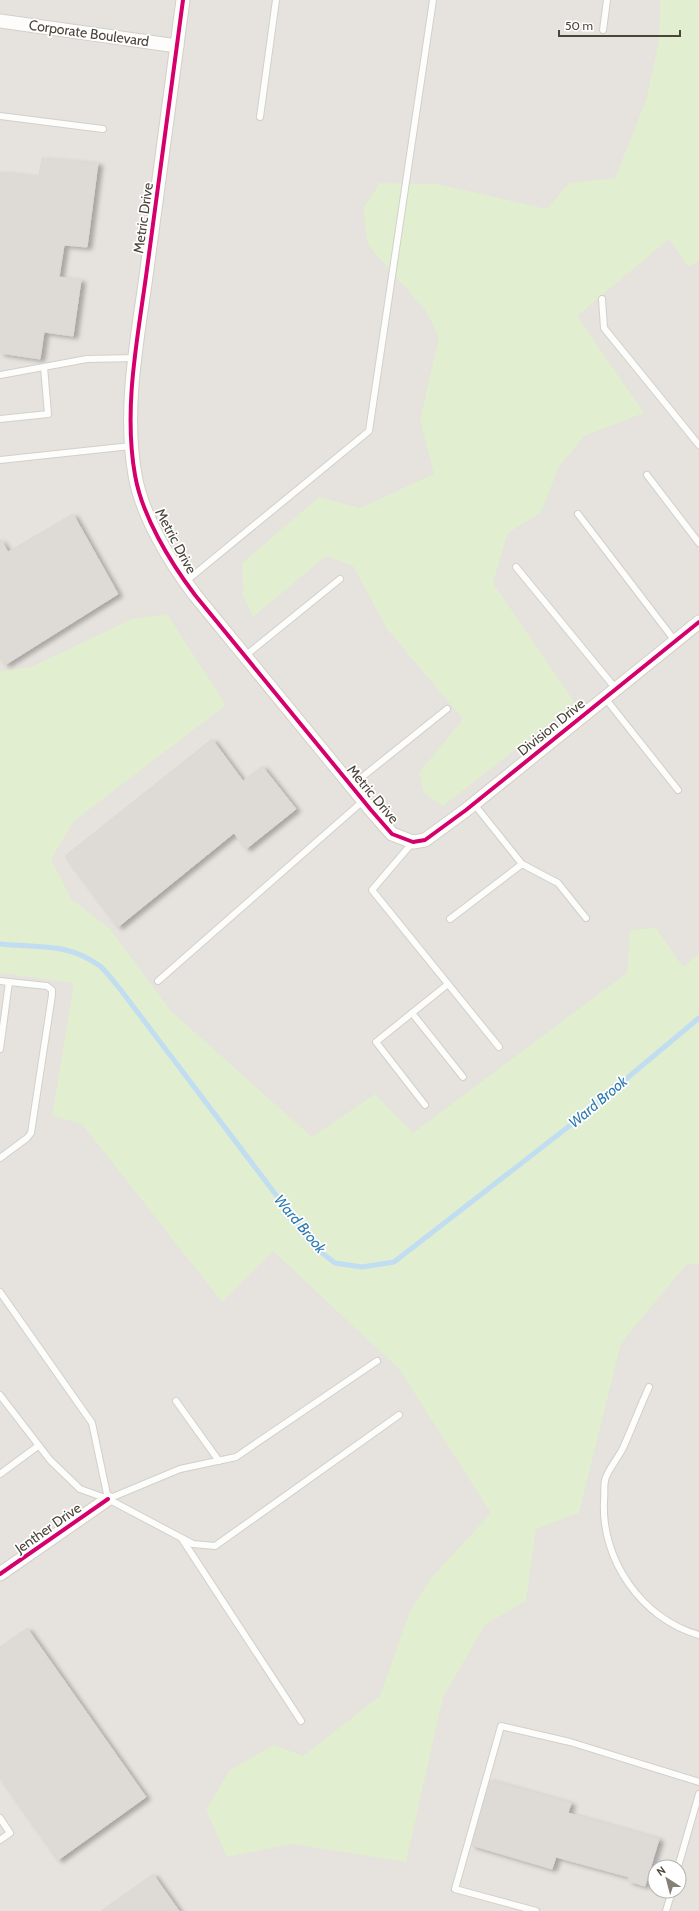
<svg xmlns="http://www.w3.org/2000/svg" width="699" height="1911" font-family="Cabin,sans-serif">
  <style>
    .industrial { fill: #e6e2de; fill-rule: evenodd }
    .green { fill: #e1eecf }
    .lines { fill: none; stroke-linecap: round; stroke-linejoin: round }
    .stream { stroke: #c0ddf1; stroke-width: 5 }
    .building { fill: #dedbd6; stroke: #dcd9d4; filter: url(#shadow) }
    .lane-casing { stroke: #d2d0cb; stroke-width: 8 }
    .street-casing { stroke: #d2d0cb; stroke-width: 15 }
    .lane { stroke: #fdfdfc; stroke-width: 6 }
    .street { stroke: #fdfdfc; stroke-width: 13 }
    .cycleway-casing { stroke: #fff; stroke-width: 6 }
    .cycleway { stroke: #d6006c; stroke-width: 4 }
    .labels { text-anchor: middle; dominant-baseline: central; stroke-width: 3.5; stroke-linejoin: round; paint-order: stroke }
    .street-label { font-size: 14px; fill: #4b4439; stroke: #fff }
    .water-label { font-size: 15px; font-style: italic; fill: #2e7ab2; stroke: #fff }
  </style>
  <defs>
    <filter id="shadow"><feDropShadow dx="4.5" dy="2.5" stdDeviation="2" flood-color="#0004"/></filter>
  </defs>
  <rect width="100%" height="100%" fill="#f4f2ee"/>
  <path class="industrial" d="M0,0H699V1911H0ZM655,1867H679V1891H655Z"/>
  <g class="green">
    <path d="M660,0H699V262L688,266L669,239L577,316L644,413L584,436L559,467L541,512L507,534L493,583L575,703L443,806L424,793L419,773L463,719L387,629L353,566L326,556L253,617L243,596L242,563L319,497L360,508L434,474L420,420L439,337L426,311L368,245L363,208L380,183L437,184L547,209L569,183L615,178L646,100L659,41Z"/>
    <path d="M167,614L226,705L74,821L51,859L71,899L109,928L170,1010L312,1137L375,1094L413,1133L627,973L630,930L656,928L683,967L699,953V1264H687L621,1343L579,1513L536,1529L526,1601L485,1625L443,1697L406,1862L292,1844L227,1857L206,1810L230,1770L274,1745L303,1756L380,1696L410,1611L432,1577L491,1513L399,1369L273,1251L222,1302L82,1124L52,1116L74,983L0,973V671L31,667L132,619Z"/>
  </g>
  <g class="lines">
    <path class="stream" d="M0,944C38,948 67,942 100,966C107,972 114,982 120,989L317,1249L335,1263L362,1267L394,1262L577,1120L699,1018"/>
  </g>
  <g class="building">
    <path d="M42,158L98,163L87,247L64,245L59,277L81,280L73,336L44,332L40,359L0,353V172L39,177Z"/>
    <path d="M73,514L118,594L5,665L0,657V539L8,552Z"/>
    <path d="M212,739L243,781L262,766L296,809L246,849L234,833L118,927L65,856Z"/>
    <path d="M27,1628L146,1797L58,1860L0,1778V1647Z"/>
    <path d="M489,1780L571,1803L568,1813L659,1839L645,1886L628,1881L629,1877L556,1857L552,1869L471,1845Z"/>
    <path d="M153,1874L179,1911H101Z"/>
  </g>
  <g class="lines">
    <g class="lane-casing">
      <g id="lane">
        <path d="M603,30L607,0"/>
        <path d="M0,116L103,129"/>
        <path d="M260,117L276,0"/>
        <path d="M602,299L604,328L699,445"/>
        <path d="M0,375L87,359L135,358"/>
        <path d="M0,419L48,414L44,367"/>
        <path d="M0,460L131,446"/>
        <path d="M647,475L699,543"/>
        <path d="M578,514L675,641"/>
        <path d="M516,567L616,689"/>
        <path d="M185,582L369,431L433,0"/>
        <path d="M245,656L340,579"/>
        <path d="M605,698L678,790"/>
        <path d="M351,786L447,709"/>
        <path d="M413,842L372,890L499,1047"/>
        <path d="M522,864L558,883L586,918"/>
        <path d="M450,919L522,864L474,804"/>
        <path d="M0,981L9,982L0,1049"/>
        <path d="M158,981L363,801"/>
        <path d="M412,1013L463,1077"/>
        <path d="M425,1105L376,1042L448,984"/>
        <path d="M0,1158L27,1138L31,1133L52,995V990L47,986L9,982"/>
        <path d="M0,1292L92,1423L108,1499"/>
        <path d="M649,1387C640,1407 632,1428 623,1448C618,1458 610,1467 606,1477C603,1484 605,1494 604,1501C601,1560 642,1619 699,1635"/>
        <path d="M0,1395L50,1460L80,1489L108,1499L193,1544L215,1546L399,1415"/>
        <path d="M176,1401L219,1461"/>
        <path d="M0,1474L38,1446"/>
        <path d="M108,1499L180,1469L236,1457L377,1361"/>
        <path d="M182,1539L301,1721"/>
        <path d="M0,1818L10,1833L0,1840"/>
        <path d="M678,1867L699,1794"/>
        <path d="M536,1911L455,1889L501,1726L570,1742L699,1782"/>
        <path d="M666,1911L672,1891"/>
      </g>
    </g>
    <g class="street-casing">
      <g id="street">
        <path d="M183,0C171,90 159,179 147,269C138,337 123,407 135,475C142,516 170,562 195,595L371,810L392,834L413,842L425,840L466,810L699,622"/>
        <path d="M0,21L177,46"/>
        <path d="M0,1574L108,1499"/>
      </g>
    </g>
    <use href="#lane" class="lane"/>
    <use href="#street" class="street"/>
    <g class="cycleway-casing">
      <g id="cycleway">
        <path d="M183,0C171,90 159,179 147,269C138,337 123,407 135,475C142,516 170,562 195,595L371,810L392,834L413,842L425,840L466,810L699,622"/>
        <path d="M0,1574L108,1499"/>
      </g>
    </g>
    <use href="#cycleway" class="cycleway"/>
  </g>
  <g class="labels">
    <g class="street-label">
      <text transform="translate(89 33) rotate(8)">Corporate Boulevard</text>
      <text transform="translate(143 218) rotate(-82)">Metric Drive</text>
      <text transform="translate(176 541) rotate(62)">Metric Drive</text>
      <text transform="translate(551 727) rotate(-39)">Division Drive</text>
      <text transform="translate(373 794) rotate(50)">Metric Drive</text>
      <text transform="translate(48 1528) rotate(-35)">Jenther Drive</text>
    </g>
    <g class="water-label">
      <text transform="translate(598 1102) rotate(-40)">Ward Brook</text>
      <text transform="translate(300 1224) rotate(50)">Ward Brook</text>
    </g>
  </g>
  <g transform="translate(667 1879) rotate(324)"><circle r="19" fill="#ffffff" stroke="#b7b4b0"/>
  <path d="M0-3L7 15L0 10L-7 15Z" fill="#868178"/>
  <text y="-6" font-size="11" font-weight="bold" text-anchor="middle" fill="#4b4439">N</text>
  </g>
  <path d="M559 30v6h121v-6" fill="none" stroke="#4b4439" stroke-width="2"/>
  <text x="565" y="30" font-size="12" fill="#4b4439" stroke="#ffffff" stroke-width="3" paint-order="stroke">50 m</text>
</svg>
